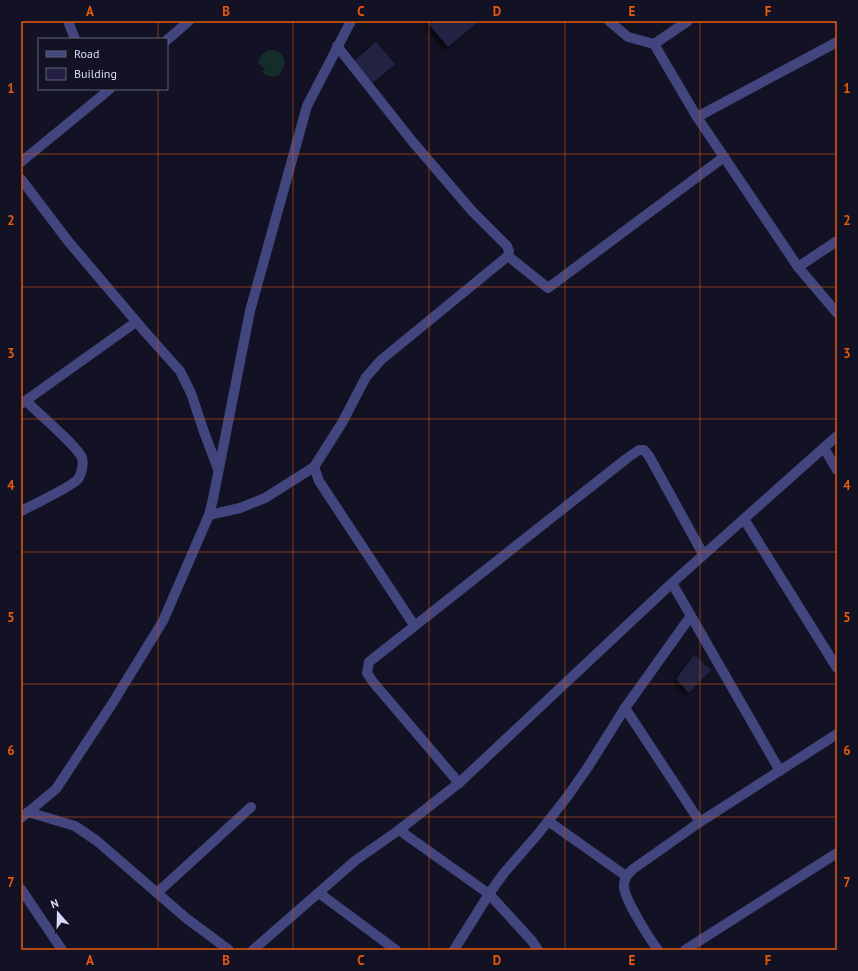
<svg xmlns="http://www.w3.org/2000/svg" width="858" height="971" font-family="'PT Sans',sans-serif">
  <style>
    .green { fill: #152d2a }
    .building { fill: #232043; filter: url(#shadow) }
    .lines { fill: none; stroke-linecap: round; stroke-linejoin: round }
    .minor { stroke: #42457e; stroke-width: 10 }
    .grid { fill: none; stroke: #e8590c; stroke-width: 1; stroke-opacity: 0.55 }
    .neatline { fill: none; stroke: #e8590c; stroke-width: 1.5 }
    .grid-label { font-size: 13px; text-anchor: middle; font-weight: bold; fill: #e8590c }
  </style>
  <defs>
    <filter id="shadow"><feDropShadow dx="-3.5" dy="3.5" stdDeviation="2" flood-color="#0009"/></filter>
  </defs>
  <rect width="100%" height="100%" fill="#131224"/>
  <path class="green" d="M268,50C298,48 282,92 261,71H266L258,63L261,55Z"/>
  <g class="building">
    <path d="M426,21H479L448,47Z"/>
    <path d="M376,42L395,64L373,83L354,61Z"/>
    <path d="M694,655L711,670L689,693L676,679Z"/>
  </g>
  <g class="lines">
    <g class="minor">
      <path d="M68,21L75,39"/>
      <path d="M609,21L628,37L654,44L697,117L798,267L837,313"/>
      <path d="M167,40L189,21"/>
      <path d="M654,44L688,21"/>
      <path d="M697,117L837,42"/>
      <path d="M21,162L110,89"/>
      <path d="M21,179L68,241L146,333L180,371L191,393L204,432L218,469"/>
      <path d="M508,256L548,288L724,157"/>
      <path d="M798,267L837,241"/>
      <path d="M21,404L136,322"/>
      <path d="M824,448L837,470"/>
      <path d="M314,467L319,481L414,625"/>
      <path d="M21,511C34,504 70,488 78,479C81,475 84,464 82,458C78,447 37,412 26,401"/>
      <path d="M209,515L240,508L265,498L314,467L342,423L366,377L381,360L508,256L509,251L507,246L472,211L412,141L337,46"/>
      <path d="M744,519L837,668"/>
      <path d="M672,583L780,771"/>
      <path d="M625,708L700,822"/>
      <path d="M459,783L373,682L367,673L369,662L626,459L639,450H644L649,456L703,554"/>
      <path d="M28,812L75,826L97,841L186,918L229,950"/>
      <path d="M21,818L56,789L112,704L163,621L209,515L213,499L250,311L307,106L351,21"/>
      <path d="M548,821L626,876"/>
      <path d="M399,830L489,894L532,941L538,950"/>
      <path d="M21,889L62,950"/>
      <path d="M157,893L251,807"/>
      <path d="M319,893L396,950"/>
      <path d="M253,950L356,860L399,830L459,783L672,583L837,436"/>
      <path d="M454,950L489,894L504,873L538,834L567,797L588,767L625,708L690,617"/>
      <path d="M658,950C649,938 625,900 624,887C623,879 628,874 633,869L700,822L837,734"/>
      <path d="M685,950L837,853"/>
    </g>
  </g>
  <path class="grid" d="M158,21V39M293,21V950M429,21V950M565,21V950M700,21V950M158,89V950M21,154H837M21,287H837M21,419H837M21,552H837M21,684H837M21,817H837"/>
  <rect width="858" height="971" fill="none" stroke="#131224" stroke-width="44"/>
  <rect x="38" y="38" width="130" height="52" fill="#131224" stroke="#62627a"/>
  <rect x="46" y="51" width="20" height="6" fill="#42457e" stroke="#62627a"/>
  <text x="74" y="58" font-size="12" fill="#d9d9fb">Road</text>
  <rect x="46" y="68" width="20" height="12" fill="#232043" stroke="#62627a"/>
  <text x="74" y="78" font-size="12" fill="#d9d9fb">Building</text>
  <g transform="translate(58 913) rotate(340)" stroke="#131224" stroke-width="3" paint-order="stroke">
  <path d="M0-3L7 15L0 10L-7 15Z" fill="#d9d9fb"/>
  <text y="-6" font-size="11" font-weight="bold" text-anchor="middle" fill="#d9d9fb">N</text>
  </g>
  <rect x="22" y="22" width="814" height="927" class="neatline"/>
  <g class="grid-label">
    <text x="90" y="16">A</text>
    <text x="226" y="16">B</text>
    <text x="361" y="16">C</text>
    <text x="497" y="16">D</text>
    <text x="632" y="16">E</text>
    <text x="768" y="16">F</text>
    <text x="11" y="93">1</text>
    <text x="847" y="93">1</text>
    <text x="11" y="225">2</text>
    <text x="847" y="225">2</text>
    <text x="11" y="358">3</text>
    <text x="847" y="358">3</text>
    <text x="11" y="490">4</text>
    <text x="847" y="490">4</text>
    <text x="11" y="622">5</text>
    <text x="847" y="622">5</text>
    <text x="11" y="755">6</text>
    <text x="847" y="755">6</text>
    <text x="11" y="887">7</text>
    <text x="847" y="887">7</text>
    <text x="90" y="965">A</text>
    <text x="226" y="965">B</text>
    <text x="361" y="965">C</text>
    <text x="497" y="965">D</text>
    <text x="632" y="965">E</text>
    <text x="768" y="965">F</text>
  </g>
</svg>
